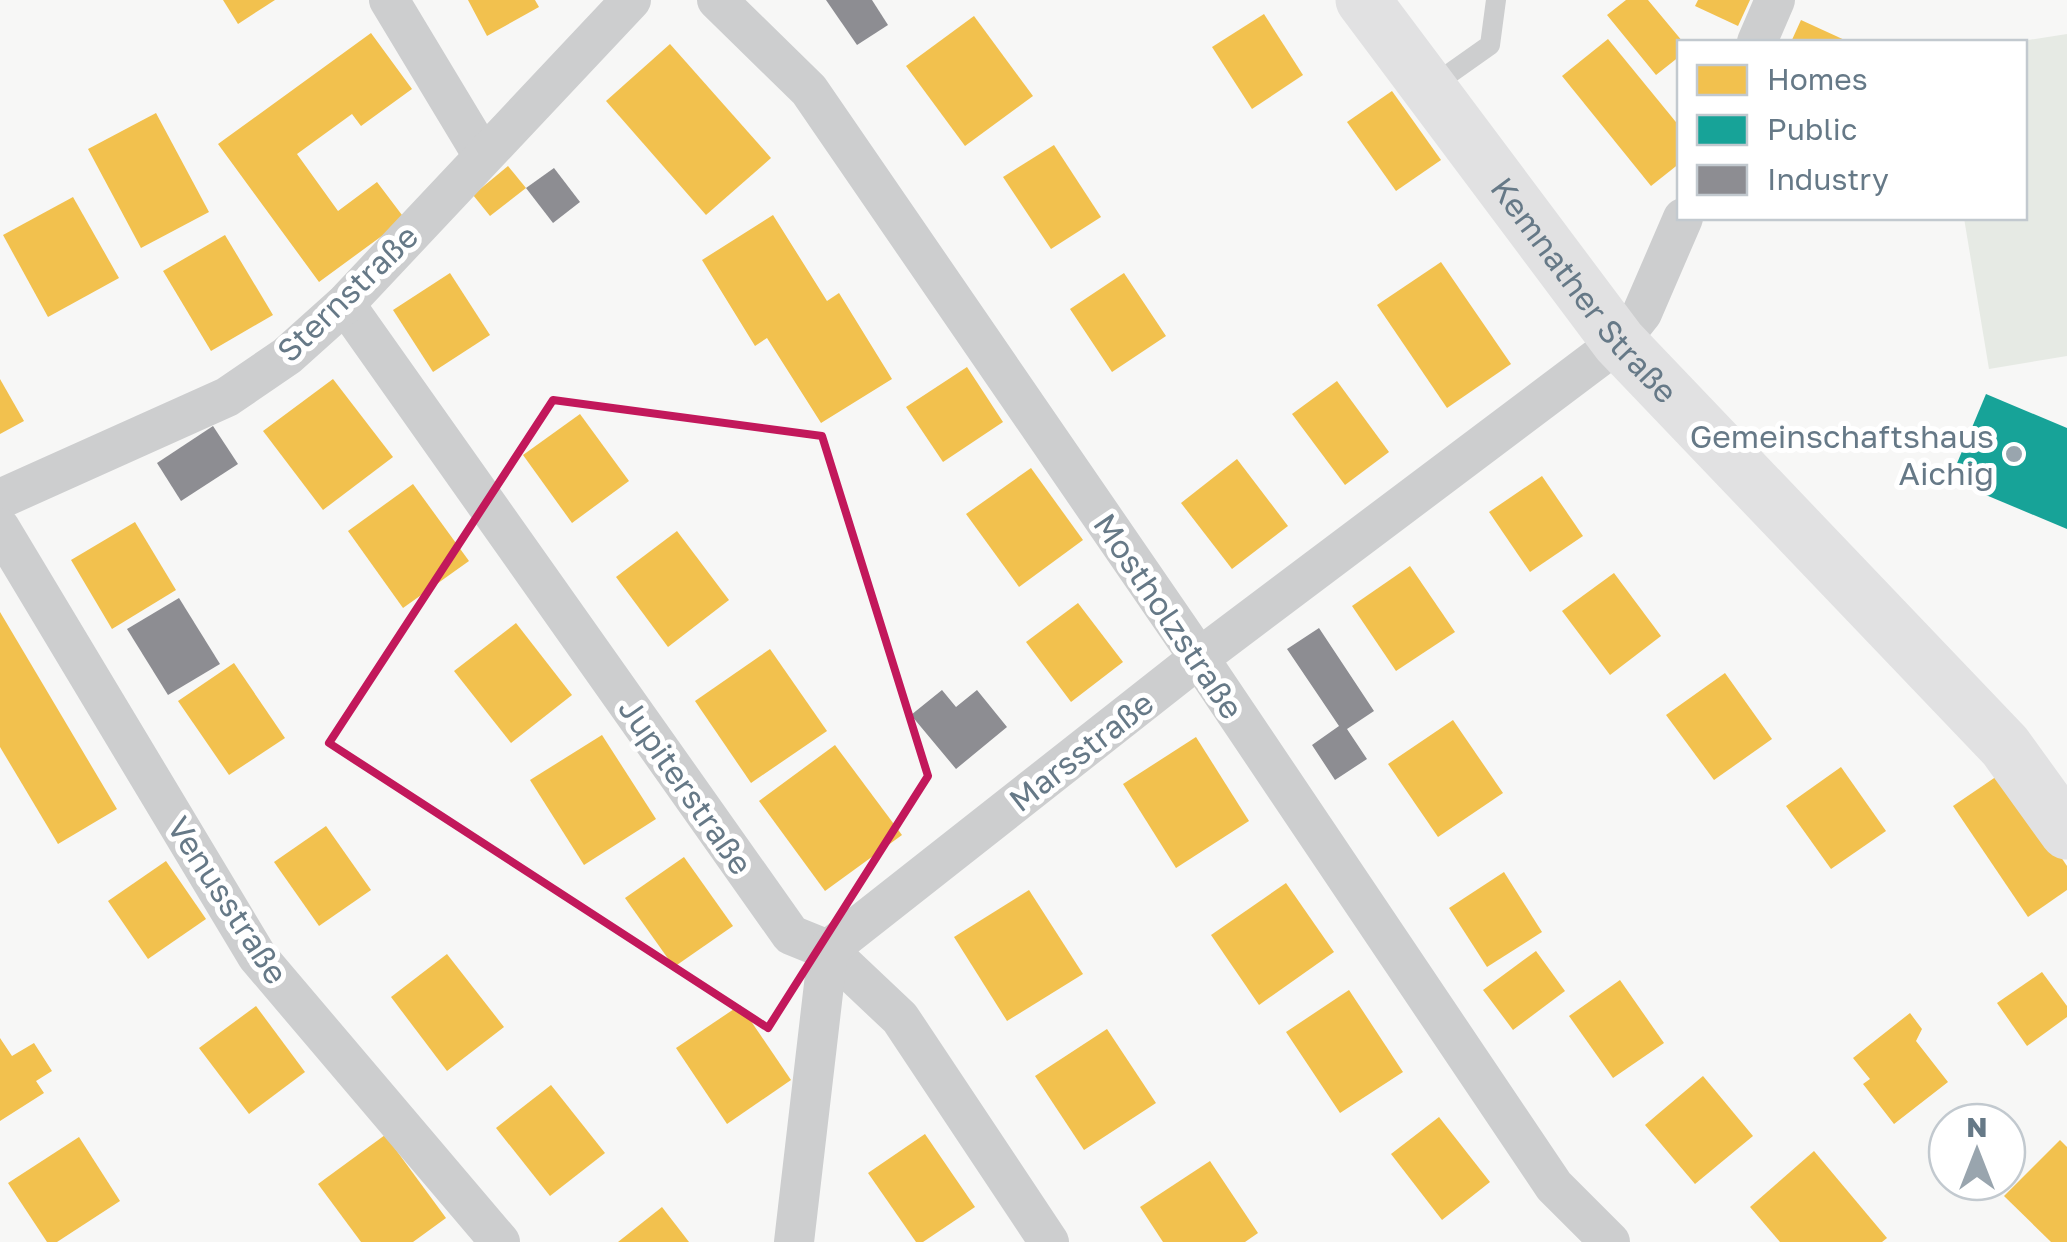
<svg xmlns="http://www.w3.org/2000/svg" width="2067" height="1242" font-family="'Golos Text',sans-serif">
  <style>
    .green { fill: #e6eae4 }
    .homes { fill: #f2c14e }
    .public { fill: #17a398 }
    .industry { fill: #8d8d92 }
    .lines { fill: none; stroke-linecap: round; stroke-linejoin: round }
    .service { stroke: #cdcecf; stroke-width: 20 }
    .minor { stroke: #cdcecf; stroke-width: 40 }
    .secondary { stroke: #e1e1e2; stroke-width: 55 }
    .marked { fill: none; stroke: #c2185b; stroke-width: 8; stroke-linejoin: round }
    .poi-dot { fill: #99a5ae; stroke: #fff; stroke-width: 4 }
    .labels { text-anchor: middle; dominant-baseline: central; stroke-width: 10; stroke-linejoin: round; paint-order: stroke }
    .street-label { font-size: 32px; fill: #667987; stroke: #fff }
    .poi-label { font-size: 32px; fill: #667987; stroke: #fff; text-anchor: end }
  </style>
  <rect width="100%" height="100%" fill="#f7f7f6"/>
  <path class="green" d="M2067,34V356L1989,369L1964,218H2024V42H2015Z"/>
  <g class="homes">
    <path d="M223,0H275L238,24Z"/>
    <path d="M468,0H535L539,7L487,36Z"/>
    <path d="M1626,0H1648L1683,42H1680V56L1656,75L1607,15Z"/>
    <path d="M1698,0H1750L1738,26L1695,6Z"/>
    <path d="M1264,14L1303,75L1252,109L1212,47Z"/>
    <path d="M974,16L1033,96L965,146L906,66Z"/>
    <path d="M1801,20L1849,42H1791Z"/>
    <path d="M371,33L412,89L361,126L352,114L297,154L338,211L377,182L405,219L319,282L218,144Z"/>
    <path d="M1608,39L1680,127V163L1651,186L1562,76Z"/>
    <path d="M670,44L771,158L706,215L606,101Z"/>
    <path d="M1392,91L1441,160L1396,191L1347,122Z"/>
    <path d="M156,113L209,212L141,248L88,149Z"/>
    <path d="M1054,145L1101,217L1051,249L1003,177Z"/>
    <path d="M508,166L526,188L490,216L473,195Z"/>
    <path d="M73,197L119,278L48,317L3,235Z"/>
    <path d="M773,215L827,301L839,293L892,379L821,423L767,338L755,346L702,260Z"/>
    <path d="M225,235L273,315L211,351L163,271Z"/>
    <path d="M1441,262L1511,364L1447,408L1377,305Z"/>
    <path d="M450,273L490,335L433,372L393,310Z"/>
    <path d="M1124,273L1166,336L1112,372L1070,309Z"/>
    <path d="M967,367L1003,422L943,462L906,407Z"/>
    <path d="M0,379L24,421L0,434Z"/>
    <path d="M333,379L393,457L323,510L263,431Z"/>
    <path d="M1337,381L1389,452L1345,485L1292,414Z"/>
    <path d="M580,414L629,481L572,523L523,455Z"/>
    <path d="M1237,459L1288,526L1232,569L1181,503Z"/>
    <path d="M1031,468L1083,540L1019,587L966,514Z"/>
    <path d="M1542,476L1583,536L1530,572L1489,512Z"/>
    <path d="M413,484L469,561L403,608L348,531Z"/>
    <path d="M135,522L176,590L112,629L71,560Z"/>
    <path d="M677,531L729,600L668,647L616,577Z"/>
    <path d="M1410,566L1455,632L1396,671L1352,606Z"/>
    <path d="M1614,573L1661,636L1610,675L1562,611Z"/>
    <path d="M1078,603L1123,662L1071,702L1026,642Z"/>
    <path d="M0,612L117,809L58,844L0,747Z"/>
    <path d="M516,623L572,695L511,743L454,671Z"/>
    <path d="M770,649L827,731L751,783L695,701Z"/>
    <path d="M234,663L285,738L229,775L178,701Z"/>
    <path d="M1725,673L1772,739L1714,780L1666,715Z"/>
    <path d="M1453,720L1503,793L1438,837L1388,764Z"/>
    <path d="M602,735L656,819L584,865L530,780Z"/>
    <path d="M1196,737L1249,821L1176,868L1123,784Z"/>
    <path d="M835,745L902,835L825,891L759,801Z"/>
    <path d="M1841,767L1886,831L1831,869L1786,806Z"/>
    <path d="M2003,772L2067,866V890L2028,917L1953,806Z"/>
    <path d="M326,826L371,890L319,926L274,862Z"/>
    <path d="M684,857L733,926L674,967L625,898Z"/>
    <path d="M166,861L206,919L148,959L108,901Z"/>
    <path d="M1504,872L1542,932L1487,967L1449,908Z"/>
    <path d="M1286,883L1334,952L1259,1005L1211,935Z"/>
    <path d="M1029,890L1083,974L1007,1021L954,937Z"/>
    <path d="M1536,951L1565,991L1513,1030L1483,990Z"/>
    <path d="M447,954L504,1027L447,1071L391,997Z"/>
    <path d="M2042,972L2067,1006V1017L2027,1046L1997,1003Z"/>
    <path d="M1620,980L1664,1043L1613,1078L1569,1016Z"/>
    <path d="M1349,990L1403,1072L1340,1113L1286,1032Z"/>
    <path d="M740,1005L791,1080L727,1124L676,1048Z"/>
    <path d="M256,1006L305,1072L249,1114L199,1048Z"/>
    <path d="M1910,1013L1922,1029L1916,1041L1948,1082L1894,1124L1863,1084L1870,1079L1853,1058Z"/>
    <path d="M1107,1029L1156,1103L1084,1150L1035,1076Z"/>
    <path d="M0,1038L12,1056L34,1043L52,1071L36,1081L44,1093L0,1121Z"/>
    <path d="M1703,1076L1753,1136L1695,1184L1645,1125Z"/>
    <path d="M551,1085L605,1153L550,1196L496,1128Z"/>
    <path d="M1439,1117L1490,1182L1442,1220L1391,1154Z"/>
    <path d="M925,1134L975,1207L923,1242H916L868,1173Z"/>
    <path d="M385,1135L446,1218L413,1242H361L318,1184Z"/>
    <path d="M79,1137L120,1201L57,1242H47L8,1183Z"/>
    <path d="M2060,1140L2067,1147V1242H2051L2004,1196Z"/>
    <path d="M1814,1151L1887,1238L1882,1242H1780L1750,1207Z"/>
    <path d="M1210,1161L1258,1233L1245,1242H1163L1140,1207Z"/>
    <path d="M662,1207L689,1242H618Z"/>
  </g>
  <path class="public" d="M1986,394L2067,428V529L1950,480Z"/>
  <g class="industry">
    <path d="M826,0H872L888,25L857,45Z"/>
    <path d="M554,168L580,202L553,223L526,188Z"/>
    <path d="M213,426L238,464L181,501L157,463Z"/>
    <path d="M179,598L220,664L168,695L127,629Z"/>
    <path d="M1319,628L1374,711L1347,729L1367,759L1335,780L1312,745L1339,726L1287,649Z"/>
    <path d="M942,690L956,707L977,690L1007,727L956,769L911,715Z"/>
  </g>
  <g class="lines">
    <path class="service" d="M1432,86L1490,45L1496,0"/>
    <g class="minor">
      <path d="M389,0L483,156"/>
      <path d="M717,0L809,90L1199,658L1554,1186L1610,1242"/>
      <path d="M1757,42L1775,0"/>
      <path d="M345,304L791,935L828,950L900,1018L1049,1242"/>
      <path d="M0,499L227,397L287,356L345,304L631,0"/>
      <path d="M0,528L257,956L500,1242"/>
      <path d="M794,1242L828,950L1199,658L1619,342L1642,313L1683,218"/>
    </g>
    <path class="secondary" id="s1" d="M1363,0L1619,342L2005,746L2067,832"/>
  </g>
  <path class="marked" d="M553,400L822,436L928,776L768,1028L329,743Z"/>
  <circle class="poi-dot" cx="2014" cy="454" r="10"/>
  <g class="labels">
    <g class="street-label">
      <text stroke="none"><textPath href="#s1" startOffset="365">Kemnather Straße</textPath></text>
      <text transform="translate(347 293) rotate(-44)">Sternstraße</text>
      <text transform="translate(1169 616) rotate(56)">Mostholzstraße</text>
      <text transform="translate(1081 751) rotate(-38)">Marsstraße</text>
      <text transform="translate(686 786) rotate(55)">Jupiterstraße</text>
      <text transform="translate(228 900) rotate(57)">Venusstraße</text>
    </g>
    <g class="poi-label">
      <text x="1994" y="436">Gemeinschaftshaus<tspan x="1994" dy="37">Aichig</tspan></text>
    </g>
  </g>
  <rect x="1677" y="40" width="350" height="180" fill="#ffffff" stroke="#c2c9cf" stroke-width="2.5"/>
  <rect x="1697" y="65" width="50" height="30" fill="#f2c14e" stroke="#c2c9cf" stroke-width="2.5"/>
  <text x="1767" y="90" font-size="30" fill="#667987">Homes</text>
  <rect x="1697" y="115" width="50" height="30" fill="#17a398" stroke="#c2c9cf" stroke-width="2.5"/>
  <text x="1767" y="140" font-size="30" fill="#667987">Public</text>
  <rect x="1697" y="165" width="50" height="30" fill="#8d8d92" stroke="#c2c9cf" stroke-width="2.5"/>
  <text x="1767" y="190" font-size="30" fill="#667987">Industry</text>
  <g transform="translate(1977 1152)"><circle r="48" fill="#ffffff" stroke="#c2c9cf" stroke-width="2.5"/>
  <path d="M0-8L18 38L0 25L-18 38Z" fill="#99a5ae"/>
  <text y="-15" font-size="28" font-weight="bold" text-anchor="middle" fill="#667987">N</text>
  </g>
</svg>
